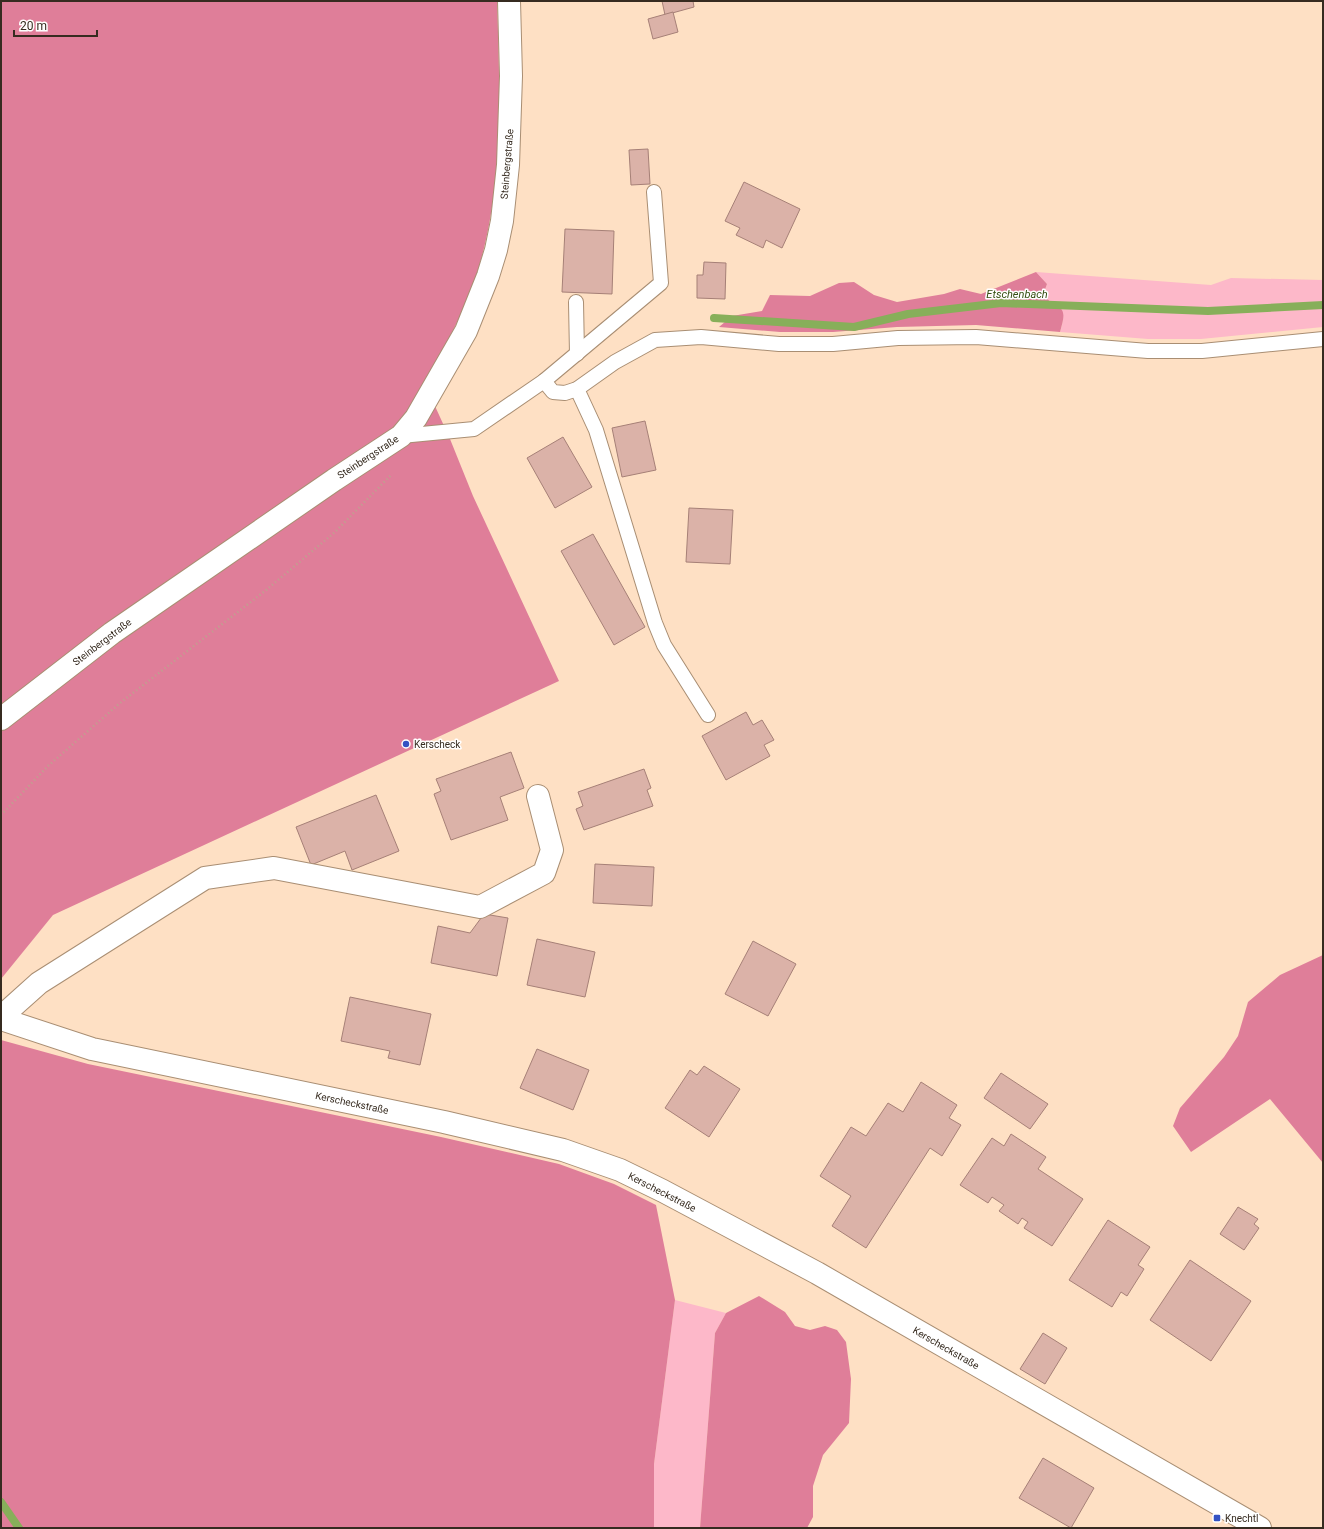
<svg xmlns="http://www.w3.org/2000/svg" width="1324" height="1529" font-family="Roboto,sans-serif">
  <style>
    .green { fill: #fdb8c9 }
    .forest { fill: #df7e99 }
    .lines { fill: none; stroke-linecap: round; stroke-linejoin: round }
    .stream { stroke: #87af5a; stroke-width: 8 }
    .building { fill: #dbb2a8; stroke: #a68077 }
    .service-casing { stroke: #a98e73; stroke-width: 16 }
    .minor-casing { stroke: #a98e73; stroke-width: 24 }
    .tertiary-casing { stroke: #a98e73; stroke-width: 24 }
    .path { stroke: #bca48e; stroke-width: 2.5; stroke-dasharray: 1 3; stroke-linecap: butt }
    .service { stroke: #fff; stroke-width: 14 }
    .minor { stroke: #fff; stroke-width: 22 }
    .tertiary { stroke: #fff; stroke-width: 22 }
    .poi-dot { fill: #3352c3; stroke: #fff; stroke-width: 1.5 }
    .labels { text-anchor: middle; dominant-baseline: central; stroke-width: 3; stroke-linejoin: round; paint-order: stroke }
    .street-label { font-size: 10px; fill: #362b20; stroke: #fff }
    .poi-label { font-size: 10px; fill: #362b20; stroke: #fff; text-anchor: start }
    .water-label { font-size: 11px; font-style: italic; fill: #364f12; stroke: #fff }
  </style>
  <rect width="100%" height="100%" fill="#fee0c4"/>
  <g class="green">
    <path d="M1036,272L1211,285L1231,278L1323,280V327L1201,339H1148L1060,332C1069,303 1057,310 1043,295L1047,284Z"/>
    <path d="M675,1300L726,1313L715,1333L700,1528H654V1464Z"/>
  </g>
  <g class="forest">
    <path d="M1,1H497C500,87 504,190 477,273C465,311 445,347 424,382L450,439L473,496L559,681L53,915L1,979Z"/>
    <path d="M1036,272L1047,284L1043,295C1059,312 1069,302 1060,332L976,325L897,327L833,332H780L719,327L732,316L762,311L770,295L810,296L839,283L854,282L874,295L897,302L944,294L960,289L981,294Z"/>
    <path d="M1323,955V1163L1270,1099L1191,1152L1173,1126L1180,1108L1224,1057L1238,1036L1248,1002L1280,975Z"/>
    <path d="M1,1040L88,1064L441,1137L559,1164L614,1184L656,1205L675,1300L654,1464V1528H1Z"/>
    <path d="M759,1296L785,1312L795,1326L810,1330L825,1326L837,1330L846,1342L851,1379L849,1423L823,1455L813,1486V1517L807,1528H700L715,1333L726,1313Z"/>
  </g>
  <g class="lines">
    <g class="stream">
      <path d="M714,318L854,327L908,314L1001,303L1208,311L1323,305"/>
      <path d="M1,1502L19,1528"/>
    </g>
  </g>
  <g class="building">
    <path d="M662,1H693L694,7L665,15Z"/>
    <path d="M673,12L678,32L653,39L648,19Z"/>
    <path d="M648,149L650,184L631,185L629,150Z"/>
    <path d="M744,182L800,209L782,248L766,240L763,248L736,235L740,228L725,221Z"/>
    <path d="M565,229L614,231L612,294L562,292Z"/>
    <path d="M704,262L726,263L725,299L697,298V275H703Z"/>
    <path d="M645,421L656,470L622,477L612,428Z"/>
    <path d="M563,437L592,487L555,508L527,458Z"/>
    <path d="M689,508L733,510L730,564L686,562Z"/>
    <path d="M593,534L645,627L614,645L561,551Z"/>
    <path d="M746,712L753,725L762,720L774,740L764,745L770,756L726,780L702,736Z"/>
    <path d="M511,752L524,788L500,797L508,820L451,840L434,794L441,791L436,779Z"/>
    <path d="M644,769L651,788L647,790L653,806L584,830L576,809L583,806L578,792Z"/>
    <path d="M376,795L399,851L352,870L345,851L311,865L296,827Z"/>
    <path d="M595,864L654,867L652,906L593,903Z"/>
    <path d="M484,914L508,918L497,976L431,963L438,926L470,933Z"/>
    <path d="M537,939L595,952L585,997L527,985Z"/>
    <path d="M753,941L796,964L768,1016L725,994Z"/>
    <path d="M350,997L431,1014L420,1065L388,1058L390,1051L341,1041Z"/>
    <path d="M537,1049L589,1070L573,1110L520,1088Z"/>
    <path d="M704,1066L740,1089L709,1137L665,1108L690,1070L697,1075Z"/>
    <path d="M1001,1073L1048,1104L1030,1129L984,1098Z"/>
    <path d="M921,1082L957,1105L949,1118L961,1125L942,1156L930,1148L866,1248L832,1226L851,1196L820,1176L851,1127L866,1136L888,1103L903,1112Z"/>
    <path d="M1011,1134L1046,1157L1038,1169L1083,1199L1052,1246L1024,1228L1028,1222L1022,1218L1018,1224L999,1211L1004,1205L992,1197L988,1203L960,1185L992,1138L1004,1146Z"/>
    <path d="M1238,1207L1258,1219L1254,1224L1259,1228L1244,1250L1220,1234Z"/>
    <path d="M1108,1220L1150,1247L1138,1265L1144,1269L1127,1296L1121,1292L1112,1307L1069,1280Z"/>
    <path d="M1190,1260L1251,1301L1211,1361L1150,1320Z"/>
    <path d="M1043,1333L1067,1348L1045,1384L1020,1369Z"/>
    <path d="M1043,1458L1094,1488L1071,1528L1019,1498Z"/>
  </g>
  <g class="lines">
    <g class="service-casing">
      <g id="service">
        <path d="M576,302L577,354"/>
        <path d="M544,381L661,283L654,192"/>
        <path d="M577,389L596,430L655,623L664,645L708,715"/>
        <path d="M401,436L474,429L544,381L553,392L565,393L577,389L615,362L655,340L701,337L779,344H833L898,338L976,337L1148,351H1202L1323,339"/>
      </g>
    </g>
    <g class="minor-casing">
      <g id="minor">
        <path d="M1,1017L39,983L205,878L274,868L480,907L544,873L552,850L538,796"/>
        <path d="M1,1019L92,1049L444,1122L563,1150L620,1170L663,1191L817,1273L1260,1528"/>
      </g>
    </g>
    <g class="tertiary-casing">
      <path id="tertiary" d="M1,719L112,633L334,480L401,436L416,418L466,331L488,276L496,250L502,221L508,165L511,76L509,1"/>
    </g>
    <path class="path" d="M1,815L48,766L120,703L265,591L335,532L391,475"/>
    <use href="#service" class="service"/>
    <use href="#minor" class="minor"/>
    <use href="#tertiary" class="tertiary"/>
  </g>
  <g class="poi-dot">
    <circle cx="406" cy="744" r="4"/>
    <rect x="1213" y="1514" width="8" height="8" rx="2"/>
  </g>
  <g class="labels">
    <g class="street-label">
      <text transform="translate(507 164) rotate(-85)">Steinbergstraße</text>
      <text transform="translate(368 457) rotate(-33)">Steinbergstraße</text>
      <text transform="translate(102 642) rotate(-37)">Steinbergstraße</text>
      <text transform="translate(352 1103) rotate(12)">Kerscheckstraße</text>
      <text transform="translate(662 1192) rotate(27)">Kerscheckstraße</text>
      <text transform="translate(946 1348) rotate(30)">Kerscheckstraße</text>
    </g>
    <g class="poi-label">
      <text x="414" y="744">Kerscheck</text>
      <text x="1225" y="1518">Knechtl</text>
    </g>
    <g class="water-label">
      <text x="1017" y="294">Etschenbach</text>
    </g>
  </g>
  <rect width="1324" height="1529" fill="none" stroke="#362b20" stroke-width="4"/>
  <path d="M14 30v6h83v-6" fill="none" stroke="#362b20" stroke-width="2"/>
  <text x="20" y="30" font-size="12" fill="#362b20" stroke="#ffffff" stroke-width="3" paint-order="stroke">20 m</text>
</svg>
